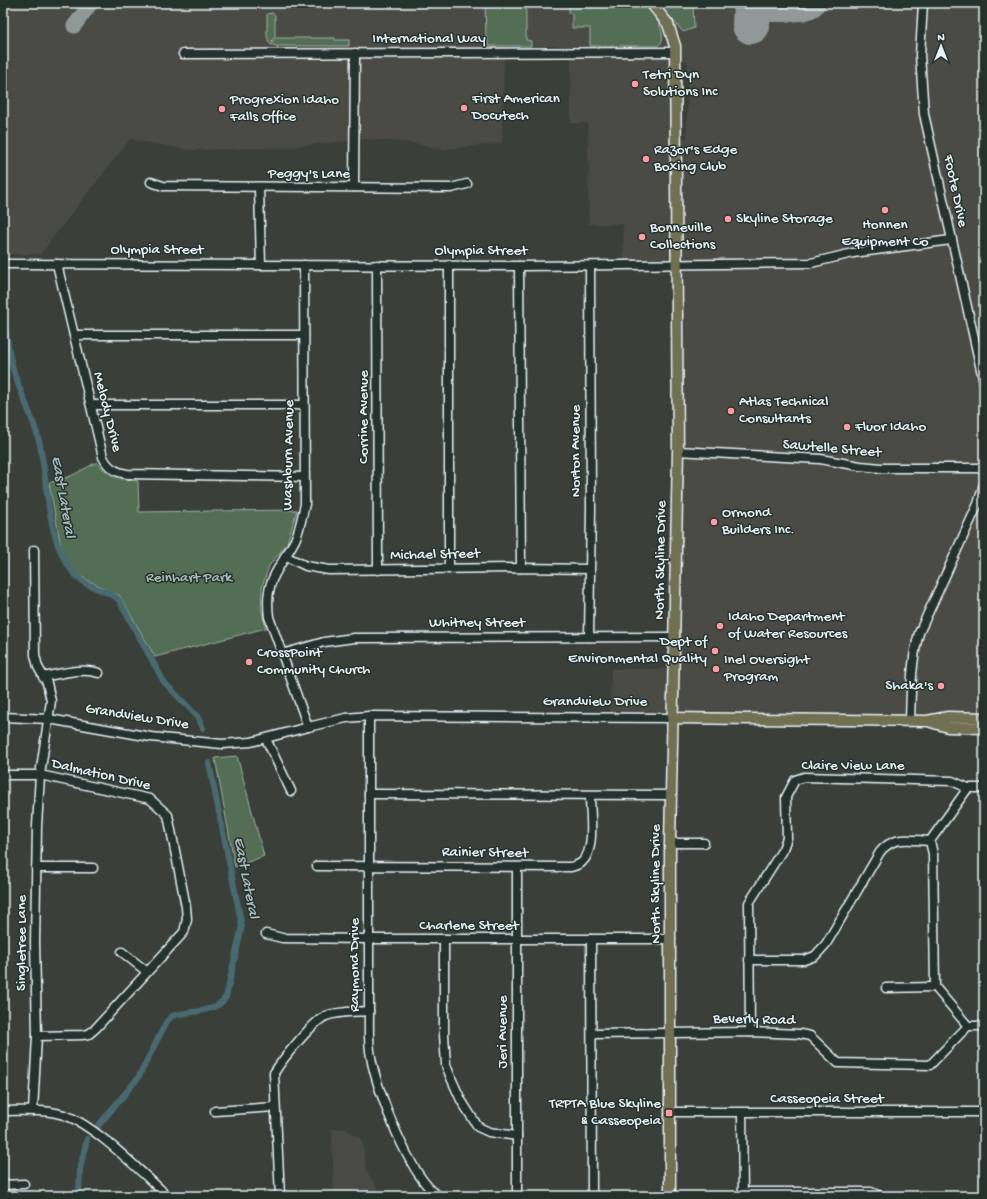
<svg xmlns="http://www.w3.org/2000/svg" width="987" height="1199" font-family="'Gochi Hand',sans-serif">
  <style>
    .built { fill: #4b4c45; fill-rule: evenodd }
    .green { fill: #536e55; stroke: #9eb0a6 }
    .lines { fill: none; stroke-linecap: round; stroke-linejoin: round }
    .canal { stroke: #4a6b70; stroke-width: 6 }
    .taxiway { stroke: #919898; stroke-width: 15 }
    .runway { stroke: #919898; stroke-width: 38 }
    .minor-casing { stroke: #e8f1f8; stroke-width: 11 }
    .major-casing { stroke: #e8f1f8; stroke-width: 13 }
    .minor { stroke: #26332d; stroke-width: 8 }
    .major { stroke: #726f52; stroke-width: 10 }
    .poi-dot { fill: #ff9aa2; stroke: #26332d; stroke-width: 1.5 }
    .labels { text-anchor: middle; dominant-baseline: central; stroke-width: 3; stroke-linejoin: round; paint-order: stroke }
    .street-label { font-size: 15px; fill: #e8f1f8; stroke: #26332d }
    .poi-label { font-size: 15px; fill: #e8f1f8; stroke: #26332d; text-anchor: start }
    .park-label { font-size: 15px; fill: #acbdb7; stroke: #26332d }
    .water-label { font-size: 16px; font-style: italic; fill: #a9bbc2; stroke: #26332d }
  </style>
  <rect width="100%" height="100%" fill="#3a4039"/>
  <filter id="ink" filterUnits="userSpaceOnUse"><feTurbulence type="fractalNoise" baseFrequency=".025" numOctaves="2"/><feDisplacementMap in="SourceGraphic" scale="8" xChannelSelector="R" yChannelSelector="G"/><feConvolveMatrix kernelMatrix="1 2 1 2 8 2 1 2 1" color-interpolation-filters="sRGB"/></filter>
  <g filter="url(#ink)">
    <g class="built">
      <path d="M3,3H984V718L610,717L611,669H674L676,265H624L623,224H589L588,123H571V53L669,52L658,46H504L502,143L444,149L413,143L366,139L288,147L189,150L130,139L40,254H3ZM675,55L688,62L687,138L676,137Z"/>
      <path d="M332,1129H344L354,1134L361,1139L363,1146L366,1170L382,1196H334Z"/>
    </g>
    <g class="green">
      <path d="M485,3H526V40L531,41V46H488V39L486,38Z"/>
      <path d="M569,3H645C652,11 672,39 657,46H590V28H572V14L569,13Z"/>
      <path d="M658,3H693L694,28L683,32Z"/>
      <path d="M272,13L275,15V37L269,43L267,36V14Z"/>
      <path d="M276,38H335V40H349V46H276L270,44Z"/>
      <path d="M97,462C111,479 118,478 138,481L139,512L297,510L287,543L269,566L262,587L261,608L266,628L155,657L120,596L79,576L63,557L49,483L71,476Z"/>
      <path d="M237,756L264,856L235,867L215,758Z"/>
    </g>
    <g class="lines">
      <g class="canal">
        <path d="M3,315C7,334 8,354 14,372C21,395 33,417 39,441C49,483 45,541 75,575C87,589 106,588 119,600L164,682L197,716L203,728"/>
        <path d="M98,1126L138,1078L167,1021L172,1016C190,1010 215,1014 226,997L242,926L209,763"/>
        <path d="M79,1196L80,1169L87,1139"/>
      </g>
      <g class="taxiway">
        <path d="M752,3C754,7 755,10 760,12C767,16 802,15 810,11C814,10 817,7 819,3"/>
        <path d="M74,26L91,3"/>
      </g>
      <path class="runway" d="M751,25L752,3"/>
      <g class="minor-casing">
        <g id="minor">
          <path d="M923,3L920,55L924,114L984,383"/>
          <path d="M183,54L675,52"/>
          <path d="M151,182L163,186L451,188L467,184"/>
          <path d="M354,187L355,53"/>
          <path d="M259,188L261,265"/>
          <path d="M8,264L524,266L811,263L853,253L951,240"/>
          <path d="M57,264L103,457C108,468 116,472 127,474L304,477"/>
          <path d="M304,265L305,504C302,516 300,529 295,540C279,571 264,578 269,617L308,727"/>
          <path d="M377,265L378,570"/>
          <path d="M449,265V569"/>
          <path d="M519,266L521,568"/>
          <path d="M74,335H304"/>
          <path d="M92,405H304"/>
          <path d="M678,451L820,459L860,466L881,468H984"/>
          <path d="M285,556L306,566L329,570L521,568L589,569"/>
          <path d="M589,637L591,508L590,266"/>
          <path d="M282,654L324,642L354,638L675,637"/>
          <path d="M43,677C60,674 83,667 99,673"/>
          <path d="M369,716V1011C369,1026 368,1043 371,1057C376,1089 411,1180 439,1196"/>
          <path d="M3,717L49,719L151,737L222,744L251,742L308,727L346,718L369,716L673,718"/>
          <path d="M910,721C911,691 911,662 919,633L978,504L984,484"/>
          <path d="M266,739L291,791"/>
          <path d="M3,775H40L150,799L168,815L186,907L187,919L184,932L96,1028L89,1034L82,1035L37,1036"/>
          <path d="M369,794L671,795"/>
          <path d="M930,841L933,854L935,987L968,1026"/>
          <path d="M930,841L968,788"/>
          <path d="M670,843H704"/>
          <path d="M317,866L571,867C574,866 579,865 582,862C596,850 590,813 590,796"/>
          <path d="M36,868H93"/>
          <path d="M266,934L282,938L369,939H671"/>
          <path d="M444,939V1035L446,1065L451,1078L461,1100L478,1127L489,1132L517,1136"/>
          <path d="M591,939L592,1196"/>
          <path d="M122,952L146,971"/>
          <path d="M749,960H804L815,956L826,944L880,852C894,835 909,840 930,841"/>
          <path d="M886,988L935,987"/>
          <path d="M750,1032L749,903L783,849L787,838L786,797L795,780L804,777L952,781L968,788H984"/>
          <path d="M593,1034L750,1032L800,1034L810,1036L838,1063L930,1065L968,1026H984"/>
          <path d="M3,1111C23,1111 45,1109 64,1115C93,1124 138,1169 161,1190L165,1196"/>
          <path d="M33,1111L37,1036L35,942L37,826L40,775L51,701L47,683L38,667L35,655L34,550"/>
          <path d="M215,1111L275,1107"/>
          <path d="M671,1112H984"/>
          <path d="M742,1113L743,1196"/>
          <path d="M3,1185L24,1184"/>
          <path d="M743,1192H871L880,1196"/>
          <path d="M280,1196L274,1073C282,1060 313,1021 326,1016C338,1011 355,1012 369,1011"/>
          <path d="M517,1196V868"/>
        </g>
      </g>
      <g class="major-casing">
        <g id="major">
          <path d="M651,3L668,24L675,46L678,451L670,843V1196"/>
          <path d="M673,718L927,721L948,717L984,718"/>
          <path d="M931,722L948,727L984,728"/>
        </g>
      </g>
      <use href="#minor" class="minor"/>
      <use href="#major" class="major"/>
    </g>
  </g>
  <g class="poi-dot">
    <circle cx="635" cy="84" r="4"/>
    <circle cx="464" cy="108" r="4"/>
    <circle cx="222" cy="109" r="4"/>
    <circle cx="646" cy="159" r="4"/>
    <circle cx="885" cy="210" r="4"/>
    <circle cx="728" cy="219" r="4"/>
    <circle cx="642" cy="237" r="4"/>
    <circle cx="731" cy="411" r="4"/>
    <circle cx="847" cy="427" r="4"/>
    <circle cx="714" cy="522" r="4"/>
    <circle cx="720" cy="626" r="4"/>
    <circle cx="715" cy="651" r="4"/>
    <circle cx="249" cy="662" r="4"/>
    <circle cx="716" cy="669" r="4"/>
    <circle cx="941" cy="686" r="4"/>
    <rect x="665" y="1109" width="8" height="8" rx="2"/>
  </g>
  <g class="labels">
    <g class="street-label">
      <text x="429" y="39">International Way</text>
      <text x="309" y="174">Peggy's Lane</text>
      <text transform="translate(955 191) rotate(78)">Foote Drive</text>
      <text x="157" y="250">Olympia Street</text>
      <text x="481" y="251">Olympia Street</text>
      <text transform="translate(107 412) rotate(76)">Melody Drive</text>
      <text transform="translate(364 417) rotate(-90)">Corrine Avenue</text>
      <text transform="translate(832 449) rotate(5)">Sawtelle Street</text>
      <text transform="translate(576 451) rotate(-90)">Norton Avenue</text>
      <text transform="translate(289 455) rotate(-89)">Washburn Avenue</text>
      <text transform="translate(435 555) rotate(-1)">Michael Street</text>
      <text transform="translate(661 560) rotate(-89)">North Skyline Drive</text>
      <text x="477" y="623">Whitney Street</text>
      <text x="595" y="702">Grandview Drive</text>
      <text transform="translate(137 717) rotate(9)">Grandview Drive</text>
      <text x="853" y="766">Claire View Lane</text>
      <text transform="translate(101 775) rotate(13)">Dalmation Drive</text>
      <text transform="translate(485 853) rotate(1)">Rainier Street</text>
      <text transform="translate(656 884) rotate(-90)">North Skyline Drive</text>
      <text x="469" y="926">Charlene Street</text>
      <text transform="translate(22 943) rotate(-90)">Singletree Lane</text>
      <text transform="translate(355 965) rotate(-90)">Raymond Drive</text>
      <text transform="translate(754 1020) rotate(1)">Beverly Road</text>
      <text transform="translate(503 1032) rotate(-90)">Jeri Avenue</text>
      <text x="827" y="1099">Casseopeia Street</text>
    </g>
    <g class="poi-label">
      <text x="643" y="75">Tetri Dyn<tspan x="643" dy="17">Solutions Inc</tspan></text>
      <text x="472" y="99">First American<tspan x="472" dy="17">Docutech</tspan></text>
      <text x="230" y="100">Progrexion Idaho<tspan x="230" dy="17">Falls Office</tspan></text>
      <text x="654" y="150">Razor's Edge<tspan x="654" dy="17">Boxing Club</tspan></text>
      <text x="736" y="219">Skyline Storage</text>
      <text x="885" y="225" text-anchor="middle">Honnen<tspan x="885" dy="17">Equipment Co</tspan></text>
      <text x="650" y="228">Bonneville<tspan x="650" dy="17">Collections</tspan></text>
      <text x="739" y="402">Atlas Technical<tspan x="739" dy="17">Consultants</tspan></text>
      <text x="855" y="427">Fluor Idaho</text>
      <text x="722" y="513">Ormond<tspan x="722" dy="17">Builders Inc.</tspan></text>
      <text x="728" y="617">Idaho Department<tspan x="728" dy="17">of Water Resources</tspan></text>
      <text x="707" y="642" text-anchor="end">Dept of<tspan x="707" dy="17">Environmental Quality</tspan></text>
      <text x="257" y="653">CrossPoint<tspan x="257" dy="17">Community Church</tspan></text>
      <text x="724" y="660">Inel Oversight<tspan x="724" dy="17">Program</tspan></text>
      <text x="933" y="686" text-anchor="end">Shaka's</text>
      <text x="661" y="1104" text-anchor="end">TRPTA Blue Skyline<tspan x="661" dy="17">&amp; Casseopeia</tspan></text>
    </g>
    <g class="park-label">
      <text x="189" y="578">Reinhart Park</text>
    </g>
    <g class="water-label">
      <text transform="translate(62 497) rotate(80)">East Lateral</text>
      <text transform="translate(245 878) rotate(79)">East Lateral</text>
    </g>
  </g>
  <rect width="987" height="1199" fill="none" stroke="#26332d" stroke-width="16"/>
  <rect x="8" y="8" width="971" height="1183" fill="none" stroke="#e8f1f8" stroke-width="1.5" filter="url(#ink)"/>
  <g transform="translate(941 46)" stroke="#26332d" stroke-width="3" paint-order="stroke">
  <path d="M0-3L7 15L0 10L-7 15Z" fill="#e8f1f8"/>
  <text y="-6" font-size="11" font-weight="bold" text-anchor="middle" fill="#e8f1f8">N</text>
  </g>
</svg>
